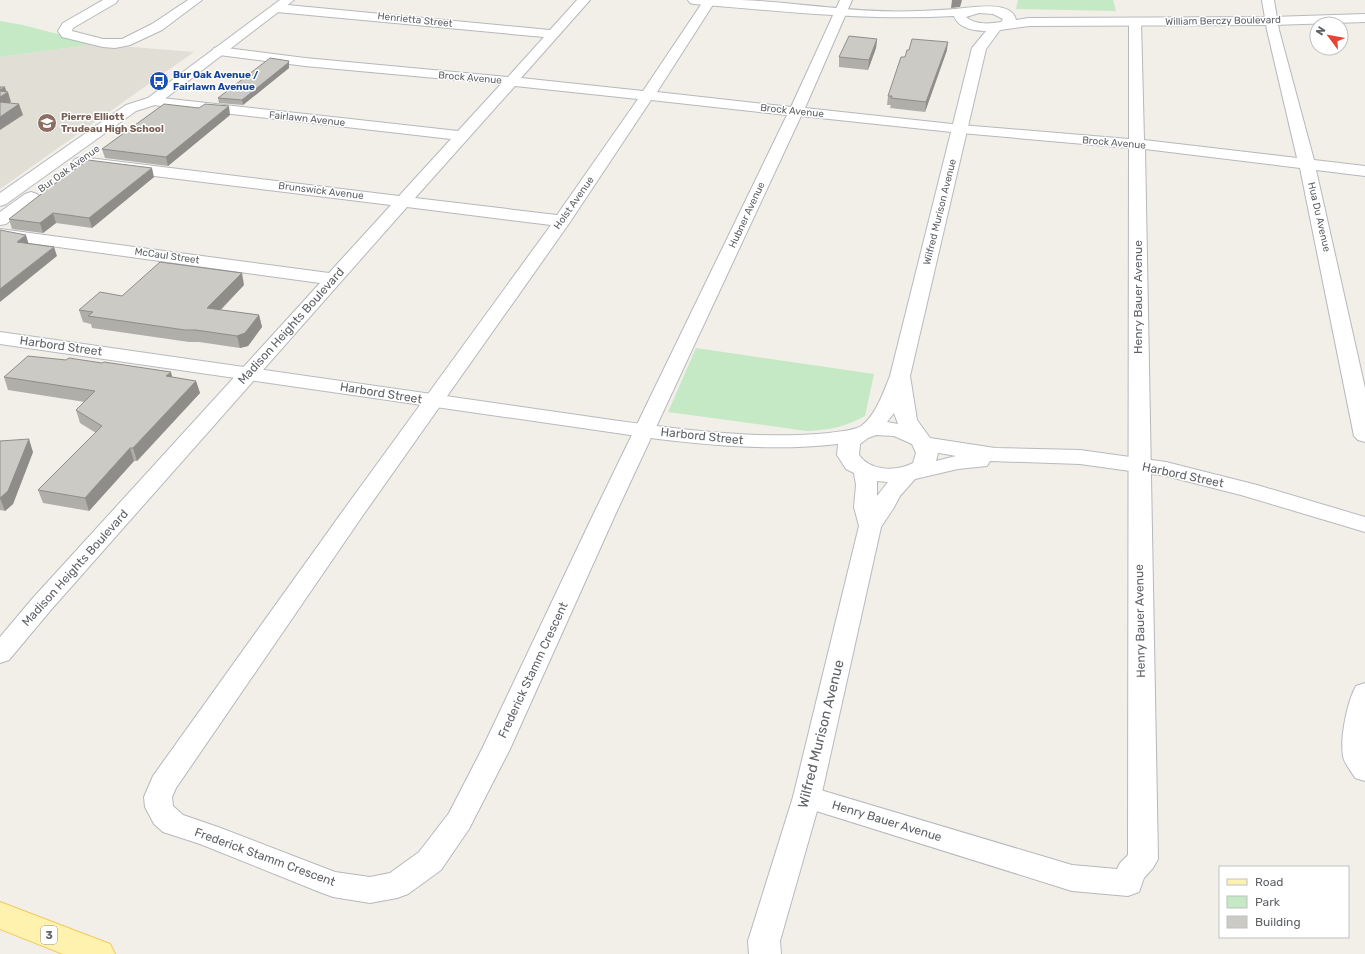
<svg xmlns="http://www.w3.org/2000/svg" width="1365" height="954" font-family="Rubik,sans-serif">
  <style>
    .education { fill: #e1ded6 }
    .green { fill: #c5e8c5 }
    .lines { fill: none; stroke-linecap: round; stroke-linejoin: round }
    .street-casing { stroke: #b5b8bc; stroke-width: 2 }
    .secondary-casing { stroke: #b6babf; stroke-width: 2 }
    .primary-casing { stroke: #f2c960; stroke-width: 2 }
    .street { fill: #fff; fill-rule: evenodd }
    .secondary { fill: #fff; fill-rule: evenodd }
    .primary { fill: #fff2af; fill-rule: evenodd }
    .wall { fill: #afaea9 }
    .shaded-wall { fill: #8f8d8a }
    .building { fill: #cccac5; stroke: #8f8d8a }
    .labels { text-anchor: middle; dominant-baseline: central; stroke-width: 3; stroke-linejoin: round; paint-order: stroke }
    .far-street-label { font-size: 10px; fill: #5f6368; stroke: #fff }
    .far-transit-label { font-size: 10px; font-weight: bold; fill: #164399; stroke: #fff; text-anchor: start }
    .far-education-label { font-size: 10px; font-weight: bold; fill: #785e54; stroke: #fff; text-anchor: start }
    .shield { fill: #fff; stroke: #8f9295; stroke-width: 1 }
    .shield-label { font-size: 11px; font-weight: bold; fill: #5f6368 }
    .street-label { font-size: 12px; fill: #5f6368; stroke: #fff }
    .near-street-label { font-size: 14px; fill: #5f6368; stroke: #fff }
  </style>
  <rect width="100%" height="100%" fill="#f1efe8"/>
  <path class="education" d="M96,44L194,52L0,189V57Z"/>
  <g class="green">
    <path d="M1018,0H1113L1116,11L1016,9Z"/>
    <path d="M0,21L23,25L96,44L0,57Z"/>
    <path d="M696,348L874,374L865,416C845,427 829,430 807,431L668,412Z"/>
  </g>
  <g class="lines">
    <g class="street-casing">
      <g id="street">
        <path d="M103,0H118L116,3L73,28L72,31L103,39H122L152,24L188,0H202L162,30L130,45L115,48L103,47L62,37L58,31L63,23Z"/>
        <path d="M577,0H590L521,78L643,91L704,0H716L657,92L791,107L840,0H852L805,108L961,125L1129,139V21L1130,18H1140L1141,21L1144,140L1297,158L1267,30L1262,0H1274L1279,30L1314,160L1365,166V176L1316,170L1365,388V442L1358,440L1354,436L1300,168L1145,149L1158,859L1153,868L1144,878L1139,892L1128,896L1072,891L797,805L793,797L797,789L807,786L1072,865L1117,869L1120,863L1128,855L1129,148L961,133L801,116L616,513L510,749L469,829L441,870L408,894L397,898L370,903L333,897L322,893L200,844L163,832L154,824L145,807L144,797L153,776L345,508L551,225L407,207L50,611L9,660L0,663V637L32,599L320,283L0,239V229L329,273L391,205L81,167L75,165L73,162L75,159L81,157L399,196L451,139L153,105L148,104L146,101L148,98L153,97L458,131L501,84L305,66L219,55L214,54L212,51L214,48L219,47L305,58L508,77L544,37L277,12L273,11L271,8L273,5L277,4L550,30ZM515,86L638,99L557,215L415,198ZM651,100L787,115L594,513L482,749L449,813L419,852L390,873L370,877L335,872L218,827L183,815L173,806L172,797L176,788L361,518L568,225Z"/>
        <path d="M1365,683V781L1355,778C1351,771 1344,763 1343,756C1340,738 1347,702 1356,686Z"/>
      </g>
    </g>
    <g class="secondary-casing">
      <g id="secondary">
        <path d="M280,0H294L158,104L136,111L6,204L0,206V193L126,105L148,98Z"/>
        <path d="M688,0C705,0 722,0 740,0C799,2 859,14 919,11C934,10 949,10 964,8C978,7 1012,1 1016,20L1029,18L1272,17L1365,14V22L1272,25L1029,26L1000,30L986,49L910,376L917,420L930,438L995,448L1080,450L1166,462L1257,485L1365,517V532L1241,495L1166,476L1080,464L990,461L987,466L958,469L915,479L900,496L893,509L881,527L821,797L780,941L781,954H749L748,941L793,797L859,526L854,507L856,485L854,473L846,469L837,455L838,444C778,451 718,446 658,439L0,344V332L619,421C688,430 759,440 829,433C840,431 852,431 861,426C875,417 884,391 890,376L972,48L986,31C974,31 958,28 954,16C867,21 780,11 694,4L690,3ZM979,13L993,14L1003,19L1001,22C988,24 976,25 966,17ZM894,413L898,424L887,422ZM876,435L894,436L912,444L916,453L913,463C896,472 870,471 859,455L860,444L868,438ZM938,453H939L956,456L936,461ZM877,481L888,482L877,496Z"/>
        <path d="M31,192L37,194L39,197L37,200L6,224L0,225V212L25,194Z"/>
      </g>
    </g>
    <g class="primary-casing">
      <path id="primary" d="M0,902L110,944L115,954H63L0,929Z"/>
    </g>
    <use href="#street" class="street"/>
    <use href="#secondary" class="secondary"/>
    <use href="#primary" class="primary"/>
  </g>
  <g class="wall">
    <path d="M877,39L876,48L868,70L839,67V57Z"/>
    <path d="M947,50L925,112L890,108L891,105H887L888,96L905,57Z"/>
    <path d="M289,66V68L243,105L219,103L218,98Z"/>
    <path d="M230,115L168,166L105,158L102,149Z"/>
    <path d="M154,177L92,228L56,223L43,233L12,229L9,219Z"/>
    <path d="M244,285L221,310L259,315L262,327L248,346L240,348L199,342H189L92,328L91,324L83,322L79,310Z"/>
    <path d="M4,377H172L196,381L200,393L137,461H134L89,511L43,503L38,490L96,433L80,423L76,410L85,402L8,390Z"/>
    <path d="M0,441L33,452L13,504L5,511L0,510Z"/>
  </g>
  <g class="shaded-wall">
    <path d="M952,0H962L960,7L951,8Z"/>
    <path d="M877,39L876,48L868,70L869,60Z"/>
    <path d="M948,42L947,50L925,112L926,102Z"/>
    <path d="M289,61V68L243,105L242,100Z"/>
    <path d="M5,87L7,93L8,92L11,102L0,110V90Z"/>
    <path d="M19,104L23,115L0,130V117Z"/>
    <path d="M229,106L230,115L168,166L166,157Z"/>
    <path d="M152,168L154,177L92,228L89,218Z"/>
    <path d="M53,213L56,223L43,233L40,223Z"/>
    <path d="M26,235L29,245L17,242Z"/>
    <path d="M54,247L57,256L0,302V289Z"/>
    <path d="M242,273L244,285L210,320L207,308Z"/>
    <path d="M259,315L262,327L248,346L240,348L237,336Z"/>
    <path d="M171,372L174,384L166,376Z"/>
    <path d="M196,381L200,393L137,461L133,448Z"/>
    <path d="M29,439L33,452L13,504L5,511L0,498Z"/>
    <path d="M130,448L134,461L89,511L85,498Z"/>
  </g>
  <g class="building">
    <path d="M849,36L877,39L869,60L839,57Z"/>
    <path d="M912,39L948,42L926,102L891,98L892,96H888L901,57H905L907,50H909Z"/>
    <path d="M270,58L289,61L288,63L242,100L218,98Z"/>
    <path d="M0,87H5L0,90Z"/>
    <path d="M0,91L8,92L0,97Z"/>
    <path d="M0,102L19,104L0,117Z"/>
    <path d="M164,104L199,108L205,104L229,106L166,157L102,149Z"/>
    <path d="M88,160L152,168L89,218L53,213L40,223L9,219L49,188Z"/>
    <path d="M0,230L26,235L17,242L54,247L0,289Z"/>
    <path d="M160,262L242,273L207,308L259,315L245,333L237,336L196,330H185L88,316L93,312L79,310L100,292L122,296Z"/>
    <path d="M28,356L66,360L69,358L102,363L104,362L171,372L166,376L196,381L133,448H130L85,498L38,490L102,426L76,410L95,391L4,377Z"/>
    <path d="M29,439L8,491L0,498V441Z"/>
  </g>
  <defs>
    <g id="bus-disc" transform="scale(1)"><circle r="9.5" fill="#1a4fb4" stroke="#fff"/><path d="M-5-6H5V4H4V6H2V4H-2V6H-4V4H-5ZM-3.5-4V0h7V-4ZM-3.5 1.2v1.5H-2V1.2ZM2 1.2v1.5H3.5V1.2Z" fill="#fff"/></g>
    <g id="school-disc" transform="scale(1)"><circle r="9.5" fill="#8d6e63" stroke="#fff"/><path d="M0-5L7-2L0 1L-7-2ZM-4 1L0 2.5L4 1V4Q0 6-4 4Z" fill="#fff"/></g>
  </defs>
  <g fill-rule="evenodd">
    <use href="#bus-disc" x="159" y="81"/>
    <use href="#school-disc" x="47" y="123"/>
  </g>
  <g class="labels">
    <g class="far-street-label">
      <text transform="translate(415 20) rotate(6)">Henrietta Street</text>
      <text transform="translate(1223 21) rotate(-1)">William Berczy Boulevard</text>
      <text transform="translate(470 78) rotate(5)">Brock Avenue</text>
      <text transform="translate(792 111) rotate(6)">Brock Avenue</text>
      <text transform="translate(307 119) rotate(6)">Fairlawn Avenue</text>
      <text transform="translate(1114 143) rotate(5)">Brock Avenue</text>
      <text transform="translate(69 169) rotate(-36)">Bur Oak Avenue</text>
      <text transform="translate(321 191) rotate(7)">Brunswick Avenue</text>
      <text transform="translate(574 203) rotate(-55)">Holst Avenue</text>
      <text transform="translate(940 212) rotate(-76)">Wilfred Murison Avenue</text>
      <text transform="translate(747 215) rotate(-65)">Hubner Avenue</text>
      <text transform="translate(1319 217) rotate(77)">Hua Du Avenue</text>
      <text transform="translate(167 256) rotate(8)">McCaul Street</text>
    </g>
    <g class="far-transit-label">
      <text x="173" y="75">Bur Oak Avenue /<tspan x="173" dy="12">Fairlawn Avenue</tspan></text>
    </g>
    <g class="far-education-label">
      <text x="61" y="117">Pierre Elliott<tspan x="61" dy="12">Trudeau High School</tspan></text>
    </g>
    <rect class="shield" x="41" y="926" width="16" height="18" rx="3"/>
    <g class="shield-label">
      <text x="49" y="935">3</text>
    </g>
    <g class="street-label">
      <text transform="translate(1138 297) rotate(-90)">Henry Bauer Avenue</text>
      <text transform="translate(291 326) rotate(-48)">Madison Heights Boulevard</text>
      <text transform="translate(61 346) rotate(8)">Harbord Street</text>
      <text transform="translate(381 393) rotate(9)">Harbord Street</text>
      <text transform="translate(702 436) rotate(6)">Harbord Street</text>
      <text transform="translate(1183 475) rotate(12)">Harbord Street</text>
      <text transform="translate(75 568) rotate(-48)">Madison Heights Boulevard</text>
      <text transform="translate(1140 621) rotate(-91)">Henry Bauer Avenue</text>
      <text transform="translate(533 670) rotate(-65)">Frederick Stamm Crescent</text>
      <text transform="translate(887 821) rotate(17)">Henry Bauer Avenue</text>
      <text transform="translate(265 857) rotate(20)">Frederick Stamm Crescent</text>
    </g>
    <g class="near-street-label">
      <text transform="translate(821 734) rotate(-76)">Wilfred Murison Avenue</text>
    </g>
  </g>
  <rect x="1219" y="866" width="130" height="72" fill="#ffffff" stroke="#bfc1c3"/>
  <rect x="1227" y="879" width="20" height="6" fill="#fff2af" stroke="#bfc1c3"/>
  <text x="1255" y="886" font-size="12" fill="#5f6368">Road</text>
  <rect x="1227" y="896" width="20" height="12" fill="#c5e8c5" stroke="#bfc1c3"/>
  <text x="1255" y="906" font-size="12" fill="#5f6368">Park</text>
  <rect x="1227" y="916" width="20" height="12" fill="#cccac5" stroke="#bfc1c3"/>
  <text x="1255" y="926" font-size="12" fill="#5f6368">Building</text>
  <g transform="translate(1329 36) rotate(302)"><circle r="19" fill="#ffffff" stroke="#bfc1c3"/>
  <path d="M0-3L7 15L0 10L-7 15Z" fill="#ea4335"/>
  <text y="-6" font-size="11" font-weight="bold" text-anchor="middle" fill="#5f6368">N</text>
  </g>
</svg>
